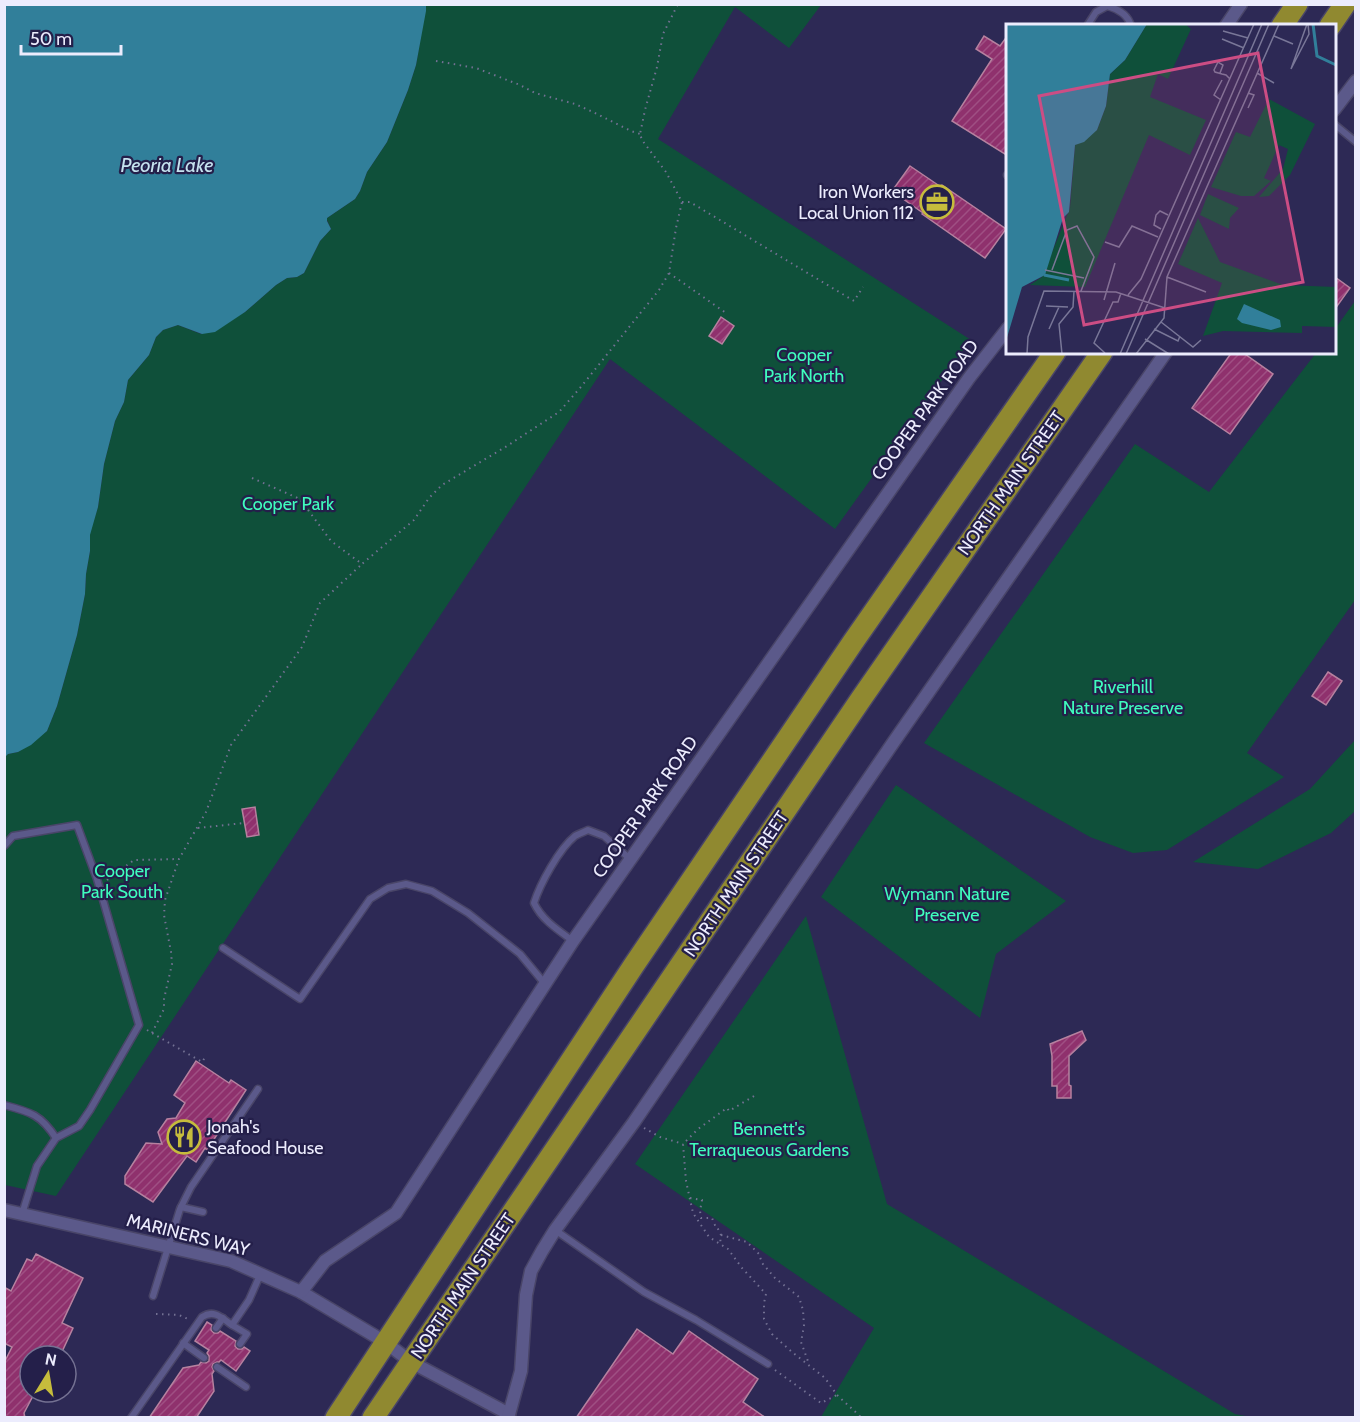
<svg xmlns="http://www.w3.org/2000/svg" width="1360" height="1422" font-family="Cabin,sans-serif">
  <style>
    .park { fill: #0f503a }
    .water { fill: #317f9a }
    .building { fill: url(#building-hatch); stroke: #b6819f; stroke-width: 1.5 }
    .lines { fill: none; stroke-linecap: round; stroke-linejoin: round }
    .service-casing { stroke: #494568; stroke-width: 9 }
    .minor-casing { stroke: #494568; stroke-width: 15 }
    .trunk-casing { stroke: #494568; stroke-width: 24 }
    .path { stroke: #737193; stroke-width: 2; stroke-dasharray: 1.5 4.5; stroke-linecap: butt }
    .service { stroke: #5b598a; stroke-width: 6 }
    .minor { stroke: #5b598a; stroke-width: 12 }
    .trunk { stroke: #908930; stroke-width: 21 }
    .labels { text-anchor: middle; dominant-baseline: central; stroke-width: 4.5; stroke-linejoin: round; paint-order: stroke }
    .poi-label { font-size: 18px; fill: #ececfd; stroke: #241f4a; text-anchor: end }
    .park-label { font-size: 18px; fill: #3ffdbd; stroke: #241f4a }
    .street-label { font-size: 18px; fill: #ececfd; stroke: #241f4a }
    .water-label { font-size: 20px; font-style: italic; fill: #c6e3ef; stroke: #241f4a }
    .inset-river { fill: none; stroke: #317f9a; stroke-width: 3 }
    .inset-road { fill: none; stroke: #797798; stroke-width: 1.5 }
    .view { fill: #cc4d84; fill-opacity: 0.15; stroke: #cc4d84; stroke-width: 3 }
    .inset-edge { fill: none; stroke: #ececfd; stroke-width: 3 }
  </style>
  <defs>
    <pattern id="building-hatch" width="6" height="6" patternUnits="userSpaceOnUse" patternTransform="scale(1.5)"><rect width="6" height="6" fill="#8f316d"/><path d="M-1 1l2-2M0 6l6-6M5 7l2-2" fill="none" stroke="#9f4f83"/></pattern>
  </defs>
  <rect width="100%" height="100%" fill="#2d2955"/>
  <g class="park">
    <path d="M426,5H821L789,48L735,7L658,139L971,340L835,529L610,359L56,1196L5,1185L4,757L8,754L18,752L47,731L57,706L77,635L85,594L86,574L90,551L89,535L98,507L104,464L115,421L124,402L128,380L149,355L156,337L163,330L178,325L201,334L245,312L276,285L287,278L297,277L304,273L320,241L331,229L327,220V218L355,199L360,191L367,172L387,142L408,90L416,65Z"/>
    <path d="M1355,301V600L1247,753L1284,777L1167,850L1133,853L1090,837L924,743L1135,444L1209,492L1316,353L1334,352L1335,329Z"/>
    <path d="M1355,740V811L1331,833L1258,869L1193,862L1310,789Z"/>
    <path d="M896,785L1066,901L996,954L980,1018L821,897Z"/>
    <path d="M806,916L887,1204L1235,1414L1251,1417H821L874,1328L635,1164Z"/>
  </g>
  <path class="water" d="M5,4H426V11L416,65L408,90L387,142L367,172L360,191L355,199L327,218V221L331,229L320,241L304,273L297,277L287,278L276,285L245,312L215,332L202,334L178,325L163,330L156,337L149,355L128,380L124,402L115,421L104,464L98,507L90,535V551L86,574L85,594L77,635L57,706L47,731L31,745L18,752L8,754L5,757Z"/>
  <g class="building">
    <path d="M1008,35V156L952,121L992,59L976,49L984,36L1000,46Z"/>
    <path d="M910,166L941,187L942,185L1006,229L985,258L922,214L923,213L892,191Z"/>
    <path d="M1335,277L1350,288L1335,309Z"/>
    <path d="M721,317L734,326L722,344L709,336Z"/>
    <path d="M1232,352H1242L1273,374L1230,434L1192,408Z"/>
    <path d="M1328,672L1342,681L1326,705L1312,696Z"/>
    <path d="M255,807L259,835L247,837L242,809Z"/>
    <path d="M1082,1031L1086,1040L1069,1056V1085L1071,1086V1098H1057V1086H1052V1056L1050,1044Z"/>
    <path d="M196,1061L229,1083L231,1080L246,1090L207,1150L205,1148L196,1162L187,1156L153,1202L125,1184V1176L146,1143L162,1144L158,1132L167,1119L176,1118L185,1103L174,1095Z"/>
    <path d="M36,1254L83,1278L62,1323L73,1328L60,1356H30V1392H35L24,1413L25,1418H4V1363L12,1347L4,1343V1287L11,1291L27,1259L32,1261Z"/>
    <path d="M207,1322L212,1325L211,1330L214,1333H218L220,1331L236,1341L235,1346L238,1349H242L244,1347L250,1351L236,1371L221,1360L219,1362H217L213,1364L212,1367L214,1371L212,1374L214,1391L196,1418H149L183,1368L199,1365L201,1362L206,1363L209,1361V1356L207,1353L209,1350L195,1341Z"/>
    <path d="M637,1329L673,1354L689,1331L758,1379L743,1402L766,1418H576Z"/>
  </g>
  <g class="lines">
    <g class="service-casing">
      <g id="service">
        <path d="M1087,26L1096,12L1107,6C1118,9 1128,14 1131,26"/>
        <path d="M1334,124L1356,142"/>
        <path d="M1007,175H1008"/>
        <path d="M4,846L13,836L77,825L97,879L139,1025L90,1110L79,1126L56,1138L37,1166L22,1214"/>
        <path d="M573,941C558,930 542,920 534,903C540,884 559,849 575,836C578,834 584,832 588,830L604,836L630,859"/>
        <path d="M223,948L300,999L370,899L388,888L406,884L432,891L468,913L520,954L545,984"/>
        <path d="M4,1105C31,1112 41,1115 56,1138"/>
        <path d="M181,1207L203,1212"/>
        <path d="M555,1230L644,1292L696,1320L768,1364"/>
        <path d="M153,1296L180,1209L191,1187L258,1089"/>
        <path d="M232,1325L247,1334L240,1344"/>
        <path d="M216,1328L223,1318"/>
        <path d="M183,1343L204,1358"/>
        <path d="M217,1367L246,1387"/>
        <path d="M131,1418L202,1317C214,1309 222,1318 232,1325L249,1300L261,1273"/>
      </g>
    </g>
    <g class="minor-casing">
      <g id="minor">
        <path d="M1226,26L1241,4"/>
        <path d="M1334,110L1356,81"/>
        <path d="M4,1210L231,1261L301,1292L385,1342L411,1362L509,1414"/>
        <path d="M301,1292L325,1261L396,1213L573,941L969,378L1008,328"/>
        <path d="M508,1418L521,1371L526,1295L531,1271L542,1251L555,1230L634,1122L895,740L1166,352"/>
      </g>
    </g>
    <g class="trunk-casing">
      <g id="trunk">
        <path d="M1282,26L1297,4"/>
        <path d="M1330,26L1345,4"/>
        <path d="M336,1418L634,965L853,642L1055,352"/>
        <path d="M373,1418L861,699L1102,352"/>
      </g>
    </g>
    <g class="path">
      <path d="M436,61L476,68L520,85L535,93L575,104L593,112L631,131L640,134"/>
      <path d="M682,202H690L854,301L863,287"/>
      <path d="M669,273L726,313"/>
      <path d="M252,478L300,499L331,541L362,564L414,520L429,498L442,485L507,446L559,412L580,388L659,290L669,273L676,228L682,202L666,172L642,140L640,134L645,110L657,67L663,34L678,4"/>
      <path d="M198,828L244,823"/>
      <path d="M107,880L134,860L179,859"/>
      <path d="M147,1030L202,1062L206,1056"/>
      <path d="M152,1033L164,1009V999L172,964L171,952L164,915L165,900L179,859L206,812L231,745L302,647L320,603L362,564"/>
      <path d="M754,1096L729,1111L727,1108L698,1129L683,1144L686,1181L693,1213L709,1237L728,1249L742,1268L766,1294L764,1303V1319L772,1334L792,1352L825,1378L837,1395L862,1418"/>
      <path d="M644,1128L660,1137L683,1144"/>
      <path d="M690,1198L702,1200L700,1211L701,1218H712L715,1225H716L721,1235L720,1244"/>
      <path d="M721,1235L747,1242L759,1254L762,1263L775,1278L799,1297L803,1310L804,1326L801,1342L809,1364"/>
      <path d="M156,1314L179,1315L188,1319"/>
      <path d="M775,1370L821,1403L837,1395"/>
    </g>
    <use href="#service" class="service"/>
    <use href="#minor" class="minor"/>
    <use href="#trunk" class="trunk"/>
  </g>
  <defs>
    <g id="office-ring" transform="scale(1.725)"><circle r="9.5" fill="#241f4a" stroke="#c6bc3c" stroke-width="1.5"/><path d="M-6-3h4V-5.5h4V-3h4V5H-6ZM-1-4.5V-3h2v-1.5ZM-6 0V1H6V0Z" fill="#c6bc3c"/></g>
    <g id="restaurant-ring" transform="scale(1.725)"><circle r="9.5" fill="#241f4a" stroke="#c6bc3c" stroke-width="1.5"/><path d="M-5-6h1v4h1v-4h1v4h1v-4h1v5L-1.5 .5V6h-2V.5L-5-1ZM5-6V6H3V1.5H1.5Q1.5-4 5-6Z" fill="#c6bc3c"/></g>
  </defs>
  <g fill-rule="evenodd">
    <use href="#office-ring" x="937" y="202"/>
    <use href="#restaurant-ring" x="184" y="1137"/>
  </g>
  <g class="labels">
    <g class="poi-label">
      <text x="914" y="192">Iron Workers<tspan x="914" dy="21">Local Union 112</tspan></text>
      <text x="207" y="1127" text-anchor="start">Jonah's<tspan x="207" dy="21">Seafood House</tspan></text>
    </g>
    <g class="park-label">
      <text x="804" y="355">Cooper<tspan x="804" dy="21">Park North</tspan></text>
      <text x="288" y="504">Cooper Park</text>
      <text x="1123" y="687">Riverhill<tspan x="1123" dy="21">Nature Preserve</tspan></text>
      <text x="122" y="871">Cooper<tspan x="122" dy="21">Park South</tspan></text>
      <text x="947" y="894">Wymann Nature<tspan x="947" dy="21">Preserve</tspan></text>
      <text x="769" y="1129">Bennett's<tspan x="769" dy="21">Terraqueous Gardens</tspan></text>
    </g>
    <g class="street-label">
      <text transform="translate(925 410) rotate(-54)">COOPER PARK ROAD</text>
      <text transform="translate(1011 483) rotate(-55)">NORTH MAIN STREET</text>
      <text transform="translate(645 807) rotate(-55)">COOPER PARK ROAD</text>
      <text transform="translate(736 884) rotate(-56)">NORTH MAIN STREET</text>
      <text transform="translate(188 1235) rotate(14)">MARINERS WAY</text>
      <text transform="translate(463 1286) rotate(-56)">NORTH MAIN STREET</text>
    </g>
    <g class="water-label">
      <text x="167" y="165">Peoria Lake</text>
    </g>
  </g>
  <g transform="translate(1006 24)">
    <rect width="330" height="330" fill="#2d2955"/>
    <path d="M141,0H179L185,5L162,55L152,50L144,73L200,96L184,131L143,111L79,263L24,261L36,253L64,184L69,121L91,106L100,82L104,50L119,36ZM263,75L309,100L284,151L263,172L253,173L277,145L282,125L273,121L258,154L265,157L248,172H235L205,163L230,108L244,113ZM202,170L233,184L224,194L223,205L194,191ZM192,194L214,238L277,261L330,263V303L296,302V309L217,307L197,312L216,259L172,240Z" fill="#0f503a"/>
    <path d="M0,0H141L119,36L104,50L100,82L91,106L78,118L69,121L63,188L57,194L39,251L16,263L0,317ZM238,280L274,296L275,303L265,306L236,299L231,295Z" fill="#317f9a"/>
    <path class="inset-river" d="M307,0L311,32L330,41M38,251L63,256"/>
    <path class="inset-road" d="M301,0L285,45L303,10L302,0M217,7L242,14M268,12L287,20M216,15L238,24M214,49L217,41L212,38L208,46L209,48L216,50L220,51L224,55M251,49L268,59M215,76L208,71L216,56M242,84L248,71L242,69M155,205L148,201L150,191L154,187L162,191M99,218L113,223L126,202L152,213M39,246L78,254M46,246L61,206L71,202L88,233L75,267M161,253L200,268M122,271L135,255L248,0M98,276L109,239M40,282L62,283M155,298L187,323L195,316M43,305L53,283M148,305L172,317L174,312M139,315L163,330M99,329L88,319L107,278H112L115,269M21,330L22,313L38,267L110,268L159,284M56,330L53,300L67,283L68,267M114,330L256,0M120,330L263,0M130,330L158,294L161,253L273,0"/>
    <path class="view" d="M252,29L297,258L78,301L33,72Z"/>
    <rect width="330" height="330" class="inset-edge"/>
  </g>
  <rect width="1360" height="1422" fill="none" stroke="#ececfd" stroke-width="12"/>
  <g transform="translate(48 1374) rotate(11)"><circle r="28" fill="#241f4a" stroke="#747192" stroke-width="1.5"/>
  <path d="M0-4.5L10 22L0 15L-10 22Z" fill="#c6bc3c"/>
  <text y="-9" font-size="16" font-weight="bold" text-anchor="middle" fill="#ececfd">N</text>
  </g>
  <path d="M21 45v9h100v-9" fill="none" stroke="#ececfd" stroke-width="3"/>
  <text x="30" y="45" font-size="18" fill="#ececfd" stroke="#241f4a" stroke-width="4.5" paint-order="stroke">50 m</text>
</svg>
